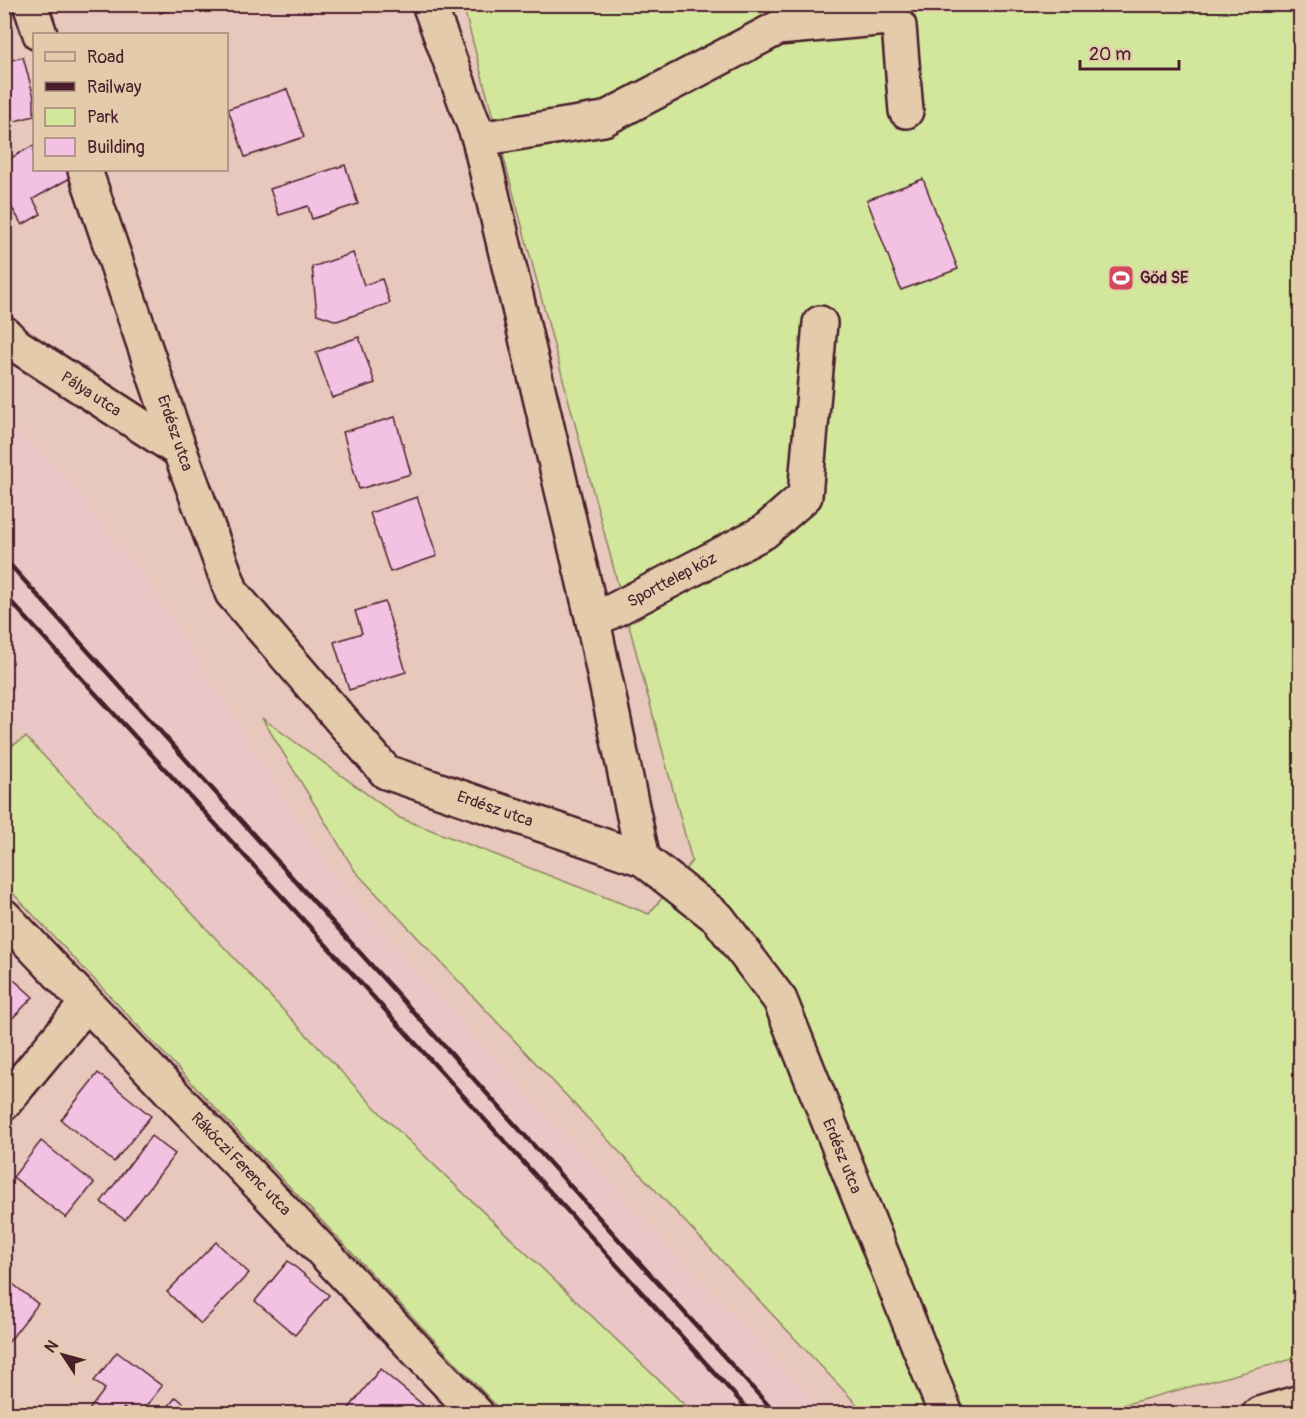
<svg xmlns="http://www.w3.org/2000/svg" width="1305" height="1418" font-family="Pangolin,sans-serif">
  <style>
    .built { fill: #ebc6c7 }
    .green { fill: #d2e79b; stroke: #8e8363; stroke-width: 1.5 }
    .building { fill: #f3c1e1; stroke: #4a1f2b; stroke-width: 1.5 }
    .lines { fill: none; stroke-linecap: round; stroke-linejoin: round }
    .minor-casing { stroke: #4a1f2b; stroke-width: 38 }
    .minor { stroke: #e3cbac; stroke-width: 33 }
    .rail { stroke: #4a1f2b; stroke-width: 4.5 }
    .labels { text-anchor: middle; dominant-baseline: central; stroke-width: 4.5; stroke-linejoin: round; paint-order: stroke }
    .poi-label { font-size: 16px; font-weight: bold; fill: #4a1f2b; stroke: #e3cbac; text-anchor: start }
    .street-label { font-size: 16px; fill: #4a1f2b; stroke: #e3cbac }
  </style>
  <rect width="100%" height="100%" fill="#e8c8bc"/>
  <filter id="ink" filterUnits="userSpaceOnUse"><feTurbulence type="fractalNoise" baseFrequency=".0167" numOctaves="2"/><feDisplacementMap in="SourceGraphic" scale="12" xChannelSelector="R" yChannelSelector="G"/><feConvolveMatrix kernelMatrix="1 2 1 2 8 2 1 2 1" color-interpolation-filters="sRGB"/></filter>
  <g filter="url(#ink)">
    <path class="built" d="M4,418L70,482L146,579L337,880L475,1037L824,1413H693L383,1116L5,714Z"/>
    <g class="green">
      <path d="M463,5H1300V1357L1093,1413H865L355,871L262,718L400,818L649,914L692,861Z"/>
      <path d="M26,737L383,1116L693,1413H503L5,885V750Z"/>
    </g>
    <g class="building">
      <path d="M158,4H188L160,13Z"/>
      <path d="M23,57L34,97V116L4,124V62Z"/>
      <path d="M287,89L304,137L245,157L228,109Z"/>
      <path d="M34,145V170H68L72,177L33,199L41,214L22,225L4,194V162Z"/>
      <path d="M345,165L358,204L312,219L308,206L279,215L270,189Z"/>
      <path d="M923,179L958,269L901,290L867,200Z"/>
      <path d="M353,253L364,285L382,279L390,303L337,321L317,314L312,267Z"/>
      <path d="M359,337L375,383L332,398L316,352Z"/>
      <path d="M395,417L411,474L359,489L343,432Z"/>
      <path d="M417,497L437,556L390,572L370,513Z"/>
      <path d="M385,602L406,672L349,690L334,642L362,633L355,611Z"/>
      <path d="M4,971L33,997L4,1027Z"/>
      <path d="M98,1073L151,1116L114,1162L61,1120Z"/>
      <path d="M151,1136L175,1154L125,1220L101,1202Z"/>
      <path d="M41,1141L94,1183L66,1218L13,1177Z"/>
      <path d="M216,1242L249,1273L201,1324L167,1292Z"/>
      <path d="M288,1261L329,1295L295,1335L255,1301Z"/>
      <path d="M4,1277L38,1304L7,1344L4,1342Z"/>
      <path d="M117,1352L162,1386L140,1414H131L124,1408L119,1414H86L105,1389L94,1381Z"/>
      <path d="M380,1369L423,1405L417,1414H348L346,1412Z"/>
      <path d="M176,1397L196,1414H162Z"/>
    </g>
    <g class="lines">
      <g class="minor-casing">
        <g id="minor">
          <path d="M30,4L40,34"/>
          <path d="M429,4L479,139L593,621"/>
          <path d="M479,139L604,119L778,28L888,18L899,26L906,111"/>
          <path d="M85,170L180,451L232,593L386,772L643,859L718,918L780,1000L946,1414"/>
          <path d="M4,333L16,345L180,451"/>
          <path d="M643,859L593,621L764,532L805,496L820,323"/>
          <path d="M4,916L477,1414"/>
          <path d="M4,1103L87,1003"/>
          <path d="M1259,1414L1300,1402"/>
        </g>
      </g>
      <use href="#minor" class="minor"/>
      <g class="rail">
        <path d="M4,558L776,1414"/>
        <path d="M4,594L298,914L752,1414"/>
      </g>
    </g>
  </g>
  <defs>
    <g id="stadium-square" transform="scale(1.35)"><rect x="-9" y="-9" width="18" height="18" rx="4" fill="#d1495b" stroke="#e3cbac"/><path d="M0-5a6.5 5 0 1 0 0 10a6.5 5 0 1 0 0-10ZM-3.5-1.8h7v3.6h-7Z" fill="#fff"/></g>
  </defs>
  <g fill-rule="evenodd">
    <use href="#stadium-square" x="1121" y="278"/>
  </g>
  <g class="labels">
    <g class="poi-label">
      <text x="1140" y="278">Göd SE</text>
    </g>
    <g class="street-label">
      <text transform="translate(91 394) rotate(33)">Pálya utca</text>
      <text transform="translate(175 433) rotate(71)">Erdész utca</text>
      <text transform="translate(672 580) rotate(-28)">Sporttelep köz</text>
      <text transform="translate(495 809) rotate(19)">Erdész utca</text>
      <text transform="translate(842 1156) rotate(68)">Erdész utca</text>
      <text transform="translate(241 1164) rotate(46)">Rákóczi Ferenc utca</text>
    </g>
  </g>
  <rect width="1305" height="1418" fill="none" stroke="#e3cbac" stroke-width="24"/>
  <rect x="12" y="12" width="1281" height="1394" fill="none" stroke="#4a1f2b" stroke-width="2" filter="url(#ink)"/>
  <rect x="33" y="33" width="195" height="138" fill="#e3cbac" stroke="#a68678" stroke-width="1.5"/>
  <rect x="45" y="52" width="30" height="9" fill="#e3cbac" stroke="#a68678" stroke-width="1.5"/>
  <text x="87" y="63" font-size="18" fill="#4a1f2b">Road</text>
  <rect x="45" y="82" width="30" height="9" fill="#4a1f2b" stroke="#a68678" stroke-width="1.5"/>
  <text x="87" y="93" font-size="18" fill="#4a1f2b">Railway</text>
  <rect x="45" y="108" width="30" height="18" fill="#d2e79b" stroke="#a68678" stroke-width="1.5"/>
  <text x="87" y="123" font-size="18" fill="#4a1f2b">Park</text>
  <rect x="45" y="138" width="30" height="18" fill="#f3c1e1" stroke="#a68678" stroke-width="1.5"/>
  <text x="87" y="153" font-size="18" fill="#4a1f2b">Building</text>
  <g transform="translate(63 1355) rotate(306)" stroke="#e3cbac" stroke-width="4.5" paint-order="stroke">
  <path d="M0-4.5L10 22L0 15L-10 22Z" fill="#4a1f2b"/>
  <text y="-9" font-size="16" font-weight="bold" text-anchor="middle" fill="#4a1f2b">N</text>
  </g>
  <path d="M1080 60v9h99v-9" fill="none" stroke="#4a1f2b" stroke-width="3"/>
  <text x="1089" y="60" font-size="18" fill="#4a1f2b" stroke="#e3cbac" stroke-width="4.5" paint-order="stroke">20 m</text>
</svg>
